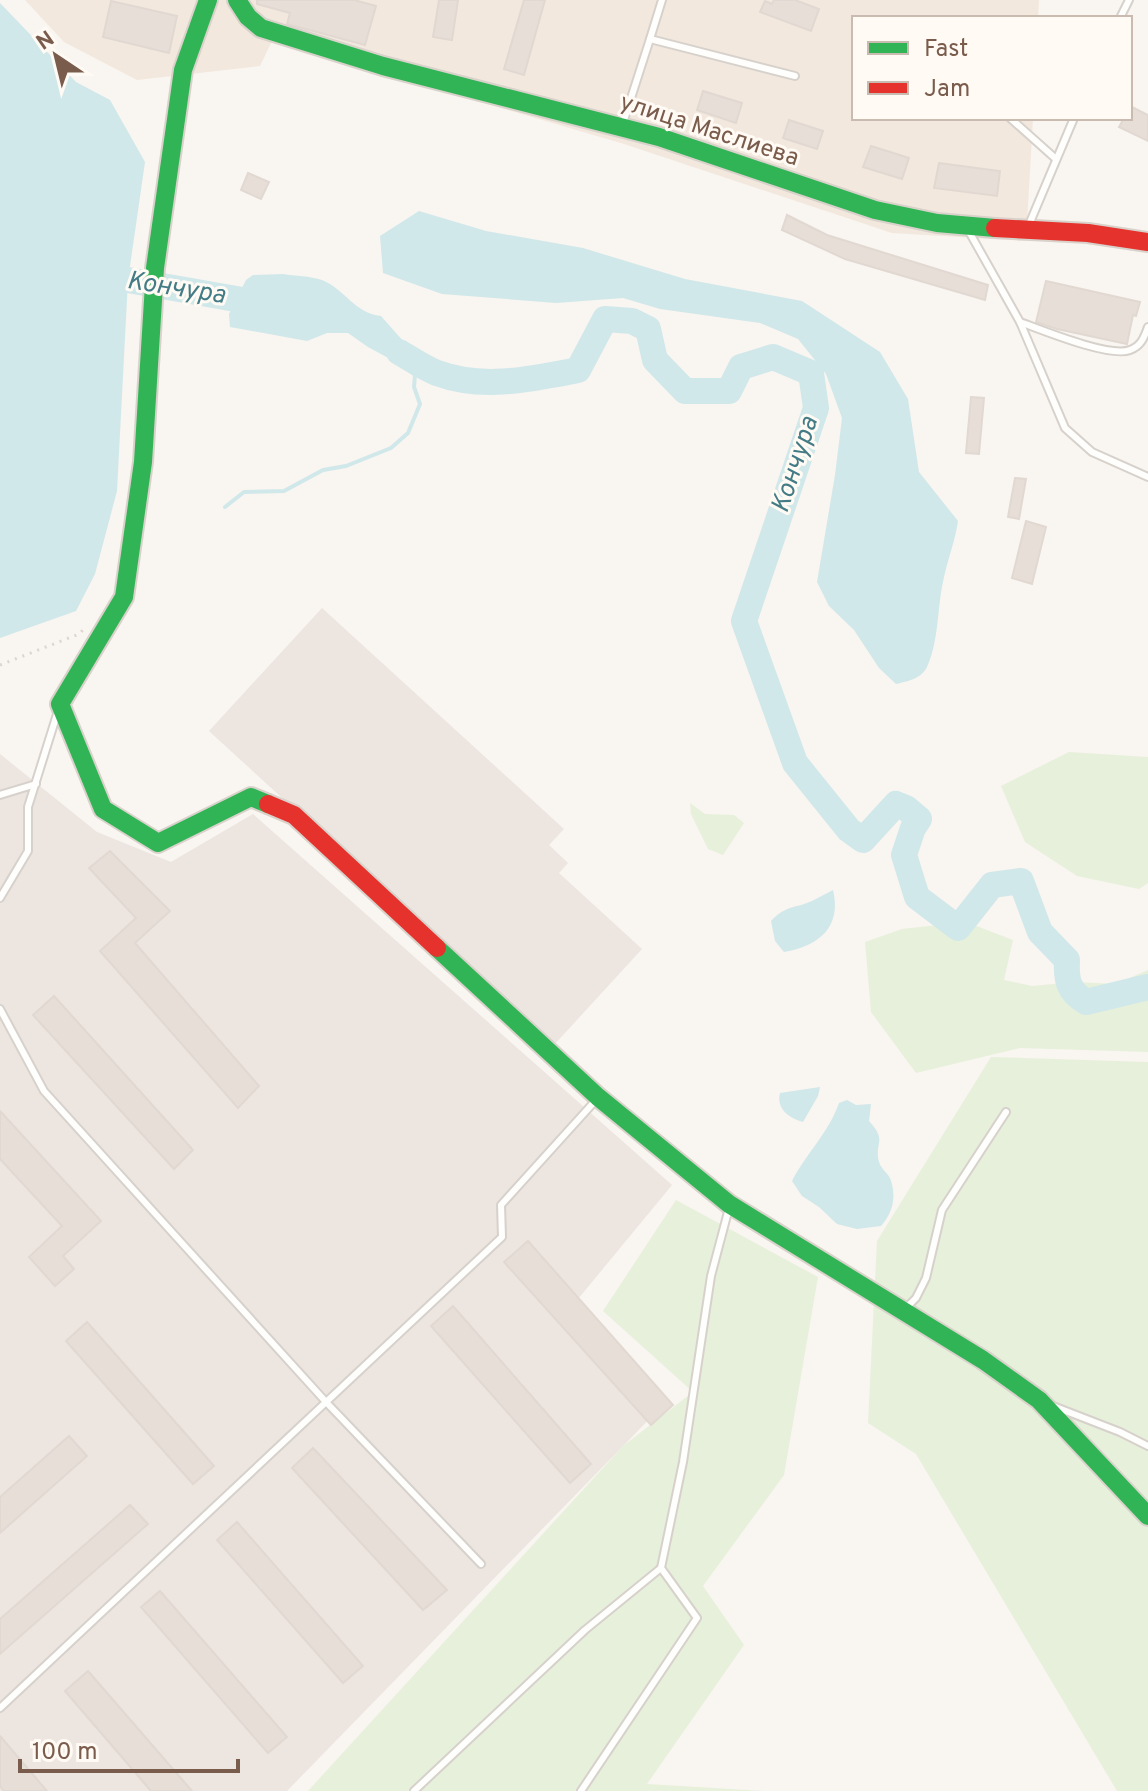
<svg xmlns="http://www.w3.org/2000/svg" width="1148" height="1791" font-family="Overpass,sans-serif">
  <style>
    .residential { fill: #f2e8de }
    .industrial { fill: #ede5e0 }
    .green { fill: #e7f0db }
    .water { fill: #d0e8ea }
    .lines { fill: none; stroke-linecap: round; stroke-linejoin: round }
    .stream { stroke: #d0e8ea; stroke-width: 4 }
    .river { stroke: #d0e8ea; stroke-width: 26 }
    .building { fill: #e6ded7; stroke: #e2d8d2; stroke-width: 2 }
    .lane-casing { stroke: #d7d1cb; stroke-width: 10 }
    .fast-casing { stroke: #d9d2cb; stroke-width: 22 }
    .jam-casing { stroke: #d9d2cb; stroke-width: 22 }
    .path { stroke: #dcd5d0; stroke-width: 3; stroke-dasharray: 2 6; stroke-linecap: butt }
    .lane { stroke: #fefefd; stroke-width: 6 }
    .fast { stroke: #30b455; stroke-width: 18 }
    .jam { stroke: #e5322d; stroke-width: 18 }
    .labels { text-anchor: middle; dominant-baseline: central; stroke-width: 6; stroke-linejoin: round; paint-order: stroke }
    .street-label { font-size: 24px; fill: #7a5c4d; stroke: #fffaf3 }
    .water-label { font-size: 26px; font-style: italic; fill: #437c86; stroke: #fffaf3 }
  </style>
  <rect width="100%" height="100%" fill="#f9f5f0"/>
  <path class="residential" d="M25,0H1039L1038,18H854V118H1033L1026,241L892,233L621,143L272,41L260,66L137,80L64,42Z"/>
  <g class="industrial">
    <path d="M322,608L564,829L549,845L568,863L559,873L642,949L553,1046L209,731Z"/>
    <path d="M0,754L97,832L171,862L253,814L672,1185L578,1299L665,1403L287,1791H0Z"/>
  </g>
  <g class="green">
    <path d="M1069,752L1148,757V883L1139,889L1077,876L1025,842L1001,786Z"/>
    <path d="M690,803L705,814L734,815L744,823L723,855L708,849L691,814Z"/>
    <path d="M966,922L1013,940L1004,980L1032,986L1075,982L1116,984L1148,970V1052L1020,1048L916,1073L871,1012L865,942L902,929Z"/>
    <path d="M991,1057L1148,1062V1791H1117L916,1454L868,1423L877,1241Z"/>
    <path d="M676,1200L818,1277L784,1475L703,1586L744,1645L647,1784L765,1791H308L623,1446L693,1392L603,1311Z"/>
  </g>
  <g class="water">
    <path d="M0,3L76,82L110,100L145,162L128,280L117,491L95,574L76,611L0,638Z"/>
    <path d="M419,211L486,231L583,248L685,279L802,301L880,352L908,399L919,472L958,521C955,542 947,561 943,582C937,609 939,641 927,667C921,679 908,681 896,684L879,668L854,630L829,606L817,582L835,475L842,418L826,374L798,339L760,323L660,309L623,298L556,303L442,294L383,273L380,236Z"/>
    <path d="M283,274C295,276 310,276 322,280C346,290 354,313 381,316L427,368L414,377L405,367L368,347L348,333H327L307,341L230,327L229,314L246,280L253,275Z"/>
    <path d="M833,890C842,927 819,946 784,952L775,941L771,921C787,904 796,909 814,900C820,897 827,893 833,890Z"/>
    <path d="M820,1087L818,1096L803,1122C789,1118 776,1109 780,1093Z"/>
    <path d="M847,1100L856,1105L871,1104L869,1121C888,1142 874,1142 879,1162C881,1169 887,1172 890,1178C897,1196 893,1213 881,1226L857,1229L837,1224L819,1207L802,1196L792,1181C806,1154 829,1132 839,1103Z"/>
  </g>
  <g class="lines">
    <path class="stream" d="M225,507L244,492L284,491L323,470L346,466L391,448L408,433L420,404L414,387L415,375"/>
    <g class="river">
      <path d="M128,280L270,305"/>
      <path d="M399,352C411,359 424,368 437,373C483,390 531,379 578,370L605,319L632,321L648,329L655,360L685,391H729L741,367L773,357L811,373L816,408L744,621L795,763L849,830L863,840L896,804L906,808L919,819L913,828L904,855L917,897L958,928L992,885L1021,881L1040,932L1067,960C1066,980 1068,991 1086,1002L1148,987"/>
    </g>
  </g>
  <g class="building">
    <path d="M257,0H354L376,6L365,45L287,24L290,13L257,4Z"/>
    <path d="M439,0H458L452,40L433,37Z"/>
    <path d="M524,0H545L524,75L504,69Z"/>
    <path d="M774,0H795L819,9L811,31L760,12L765,1L772,4Z"/>
    <path d="M111,1L177,16L169,53L103,37Z"/>
    <path d="M703,91L742,103L736,123L697,110Z"/>
    <path d="M1130,106L1148,115V141L1119,127L1124,118H1130Z"/>
    <path d="M789,120L823,131L817,149L783,138Z"/>
    <path d="M871,146L909,158L902,179L863,167Z"/>
    <path d="M939,163L1000,171L997,196L934,188Z"/>
    <path d="M248,173L269,182L261,199L241,190Z"/>
    <path d="M787,215L827,235L988,285L985,300L845,259L782,230Z"/>
    <path d="M1046,281L1140,302L1136,316L1133,315L1127,344L1057,329L1036,322Z"/>
    <path d="M971,397L984,398L979,454L966,453Z"/>
    <path d="M1015,478L1026,479L1019,519L1008,517Z"/>
    <path d="M1026,521L1046,527L1032,584L1012,578Z"/>
    <path d="M110,851L170,911L135,943L259,1086L238,1108L100,951L136,918L89,868Z"/>
    <path d="M54,996L193,1150L174,1169L33,1015Z"/>
    <path d="M0,1111L101,1221L63,1256L74,1269L55,1286L29,1257L62,1226L0,1159Z"/>
    <path d="M528,1241L673,1405L651,1425L504,1262Z"/>
    <path d="M453,1306L591,1464L570,1483L431,1326Z"/>
    <path d="M87,1322L214,1466L193,1484L66,1341Z"/>
    <path d="M69,1436L87,1456L0,1533V1497Z"/>
    <path d="M313,1448L447,1590L423,1610L292,1468Z"/>
    <path d="M130,1505L148,1524L0,1654V1619Z"/>
    <path d="M237,1522L363,1666L343,1683L217,1540Z"/>
    <path d="M160,1591L287,1737L268,1753L141,1607Z"/>
    <path d="M88,1671L192,1791H151L65,1691Z"/>
    <path d="M0,1736L47,1791H4L0,1786Z"/>
  </g>
  <g class="lines">
    <g class="lane-casing">
      <g id="lane">
        <path d="M1120,18L1129,0"/>
        <path d="M650,39L662,0"/>
        <path d="M1010,118L1056,159"/>
        <path d="M623,123L650,39L795,76"/>
        <path d="M1028,227L1074,118"/>
        <path d="M967,228L1020,322"/>
        <path d="M1148,327C1144,338 1141,346 1130,350C1110,358 1042,330 1020,322L1065,428L1092,452L1148,477"/>
        <path d="M0,795L36,784"/>
        <path d="M0,898L28,851V807L58,711"/>
        <path d="M0,1009L44,1091L326,1402L481,1564"/>
        <path d="M905,1309L916,1298L926,1278L942,1210L1006,1112"/>
        <path d="M1053,1406L1120,1432L1148,1446"/>
        <path d="M0,1708L502,1237L501,1205L596,1100"/>
        <path d="M414,1791L585,1630L661,1568L683,1462L711,1276L729,1208"/>
        <path d="M581,1791L697,1618L661,1568"/>
      </g>
    </g>
    <g class="fast-casing">
      <g id="fast">
        <path d="M208,0L183,70L155,268L143,462L124,597L60,704L103,809L158,843L251,797L268,804"/>
        <path d="M237,0L248,17L261,28L383,66L659,137L875,210L937,223L995,228"/>
        <path d="M437,948L598,1097L729,1204L983,1360L1039,1400L1148,1516"/>
      </g>
    </g>
    <g class="jam-casing">
      <g id="jam">
        <path d="M995,228L1088,233L1148,242"/>
        <path d="M268,804L294,815L437,948"/>
      </g>
    </g>
    <path class="path" d="M0,665L79,634L84,629"/>
    <use href="#lane" class="lane"/>
    <use href="#fast" class="fast"/>
    <use href="#jam" class="jam"/>
  </g>
  <g class="labels">
    <g class="street-label">
      <text transform="translate(709 131) rotate(18)">улица Маслиева</text>
    </g>
    <g class="water-label">
      <text transform="translate(176 289) rotate(9)">Кончура</text>
      <text transform="translate(796 465) rotate(-72)">Кончура</text>
    </g>
  </g>
  <rect x="852" y="16" width="280" height="104" fill="#fffaf3" stroke="#cabbb1" stroke-width="2"/>
  <rect x="868" y="42" width="40" height="12" fill="#30b455" stroke="#cabbb1" stroke-width="2"/>
  <text x="924" y="56" font-size="24" fill="#7a5c4d">Fast</text>
  <rect x="868" y="82" width="40" height="12" fill="#e5322d" stroke="#cabbb1" stroke-width="2"/>
  <text x="924" y="96" font-size="24" fill="#7a5c4d">Jam</text>
  <g transform="translate(56 56) rotate(325)" stroke="#fffaf3" stroke-width="6" paint-order="stroke">
  <path d="M0-6L14 30L0 20L-14 30Z" fill="#7a5c4d"/>
  <text y="-12" font-size="22" font-weight="bold" text-anchor="middle" fill="#7a5c4d">N</text>
  </g>
  <path d="M20 1759v12h218v-12" fill="none" stroke="#7a5c4d" stroke-width="4"/>
  <text x="32" y="1759" font-size="24" fill="#7a5c4d" stroke="#fffaf3" stroke-width="6" paint-order="stroke">100 m</text>
</svg>
